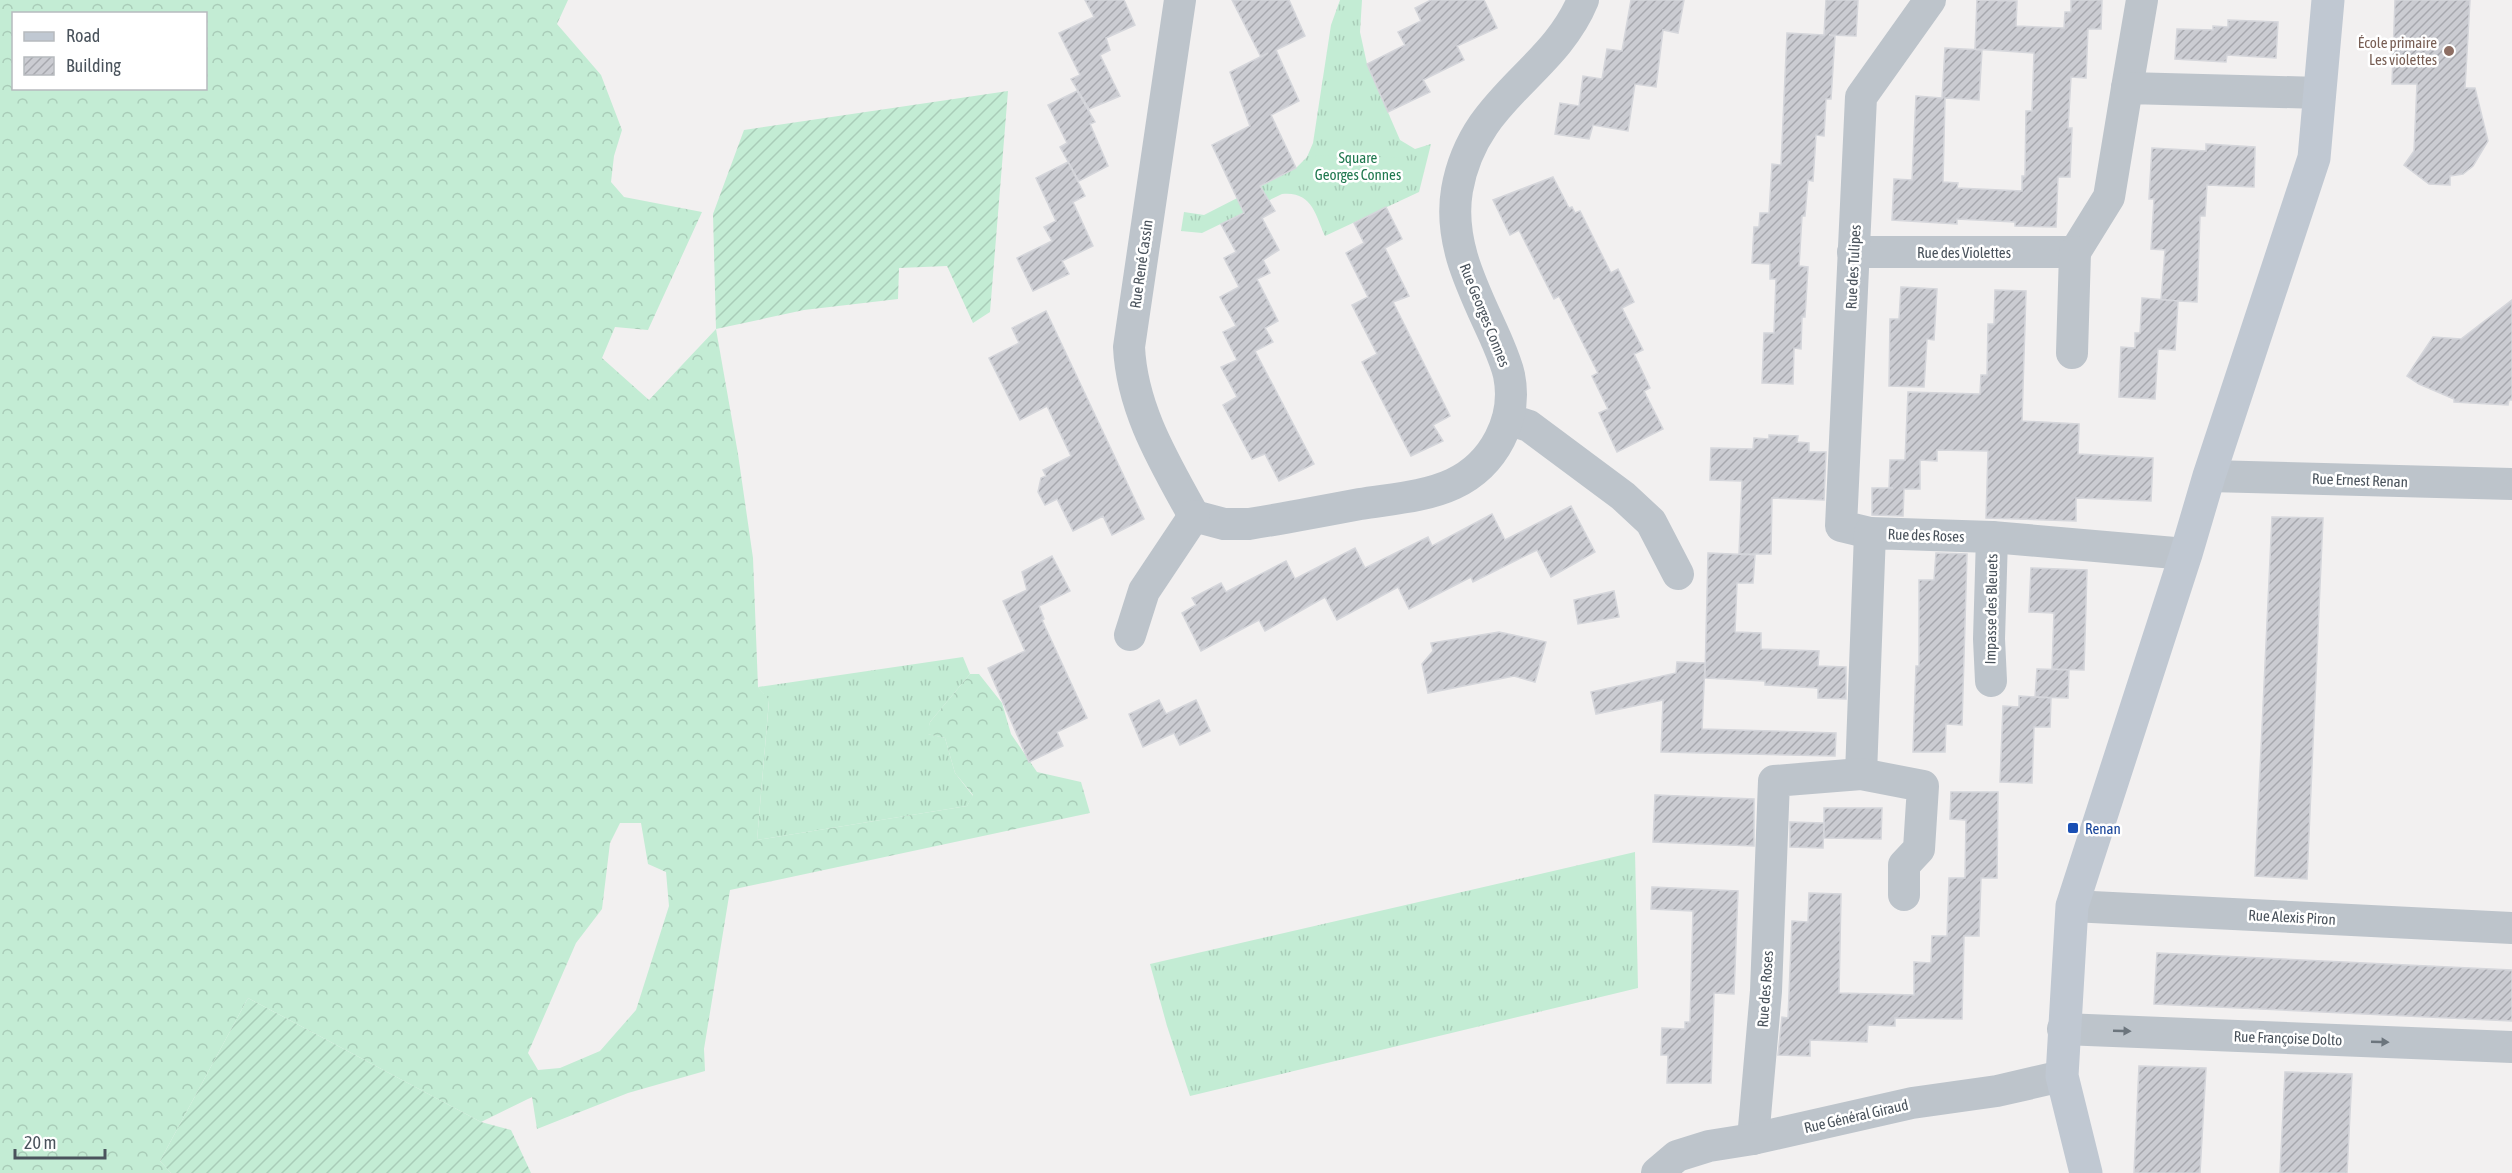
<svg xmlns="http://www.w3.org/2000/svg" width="2512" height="1173" font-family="'Asap Condensed',sans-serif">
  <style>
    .grass { fill: url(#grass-tufts) }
    .forest { fill: url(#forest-crowns); fill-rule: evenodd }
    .garden { fill: url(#garden-furrows) }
    .pitch { fill: #c3ecd4 }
    .building { fill: url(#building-hatch); stroke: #d5d6db; stroke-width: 1.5 }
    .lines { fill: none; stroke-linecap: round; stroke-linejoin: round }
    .street { stroke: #bdc4cb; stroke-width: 32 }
    .secondary { stroke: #c0c8d2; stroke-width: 33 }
    .oneway { fill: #6c757d }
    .education-dot { fill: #8d6e63; stroke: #fff; stroke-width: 2 }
    .transit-dot { fill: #1a4fb4; stroke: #fff; stroke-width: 2 }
    .labels { text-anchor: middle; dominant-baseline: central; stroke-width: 5; stroke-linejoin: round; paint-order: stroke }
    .education-label { font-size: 15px; fill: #785e54; stroke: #fff; text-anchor: end }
    .park-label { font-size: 15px; fill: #20784f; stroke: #fff }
    .street-label { font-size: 15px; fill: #4a535c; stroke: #fff }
    .transit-label { font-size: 15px; fill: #164399; stroke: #fff; text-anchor: start }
  </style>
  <defs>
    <pattern id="grass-tufts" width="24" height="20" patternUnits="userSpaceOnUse" patternTransform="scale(1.5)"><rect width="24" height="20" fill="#c3ecd4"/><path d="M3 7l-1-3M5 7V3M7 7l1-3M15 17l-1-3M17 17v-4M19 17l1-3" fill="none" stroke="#a9ccb8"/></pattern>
    <pattern id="forest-crowns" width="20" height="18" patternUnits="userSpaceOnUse" patternTransform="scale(1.5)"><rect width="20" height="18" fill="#c3ecd4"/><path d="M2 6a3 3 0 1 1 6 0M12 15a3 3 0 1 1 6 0" fill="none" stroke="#a9ccb8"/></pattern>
    <pattern id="garden-furrows" width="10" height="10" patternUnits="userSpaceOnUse" patternTransform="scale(1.5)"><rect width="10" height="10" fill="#c3ecd4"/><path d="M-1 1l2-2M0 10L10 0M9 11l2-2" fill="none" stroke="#a9ccb8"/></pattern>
    <pattern id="building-hatch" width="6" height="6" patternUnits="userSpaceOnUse" patternTransform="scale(1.5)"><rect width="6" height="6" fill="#cbccd2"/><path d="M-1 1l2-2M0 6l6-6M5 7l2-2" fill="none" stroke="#a7a8ae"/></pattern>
  </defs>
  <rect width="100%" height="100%" fill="#f2f0f0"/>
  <g class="grass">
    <path d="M1340,0H1362L1360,32L1367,64L1400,140L1415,149L1431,144L1419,192L1325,236C1315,214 1312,191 1282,194L1202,233L1181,231L1184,212L1204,215L1296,168L1307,157L1313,143L1331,25Z"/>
    <path d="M963,657L970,674L930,722L928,734L945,738L955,773L973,796L967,806L757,840L769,701L758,687Z"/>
    <path d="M1635,852L1638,988L1190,1096L1167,1026L1150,964Z"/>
  </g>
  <path class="forest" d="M0,0H568L557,24L601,75L622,130L614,156L611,182L624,197L702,212L648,330L615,327L602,358L649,400L716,329L738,454L753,558L758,687L769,700L757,840L967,806L973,795L955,773L945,738L927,734L930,722L970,674H979L1002,703L1011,734L1037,772L1081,782L1090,813L730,890L704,1049L705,1071L628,1093L537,1129L532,1097L481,1122L248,998L160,1161L171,1173H0ZM14,14H206V88H14ZM620,823H641L648,864L666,872L669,906L636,1010L600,1051L560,1068L538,1070L528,1053L576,943L602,909L610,843Z"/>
  <g class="garden">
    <path d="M1008,91L990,312L973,323L947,266L899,268L898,299L804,310L716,329L713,214L744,130Z"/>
    <path d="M248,998L481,1122L511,1130L531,1173H171L160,1161Z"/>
  </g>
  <path class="pitch" d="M1316,155L1399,158L1398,183L1315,179Z"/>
  <g class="building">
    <path d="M1085,0H1124L1135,25L1106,38L1110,50L1100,55L1120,96L1089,109L1071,79L1080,75L1059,33L1094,17Z"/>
    <path d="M1232,0H1289L1305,36L1276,50L1299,101L1271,115L1296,168L1260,186L1275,211L1262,218L1279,250L1263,260L1270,273L1257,279L1278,321L1265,328L1273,342L1255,351L1314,464L1279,481L1265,454L1252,459L1223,405L1237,397L1221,367L1237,360L1223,332L1236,326L1220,297L1239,287L1224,258L1236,252L1221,224L1244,213L1212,145L1250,126L1230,72L1268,53L1261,57Z"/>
    <path d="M1431,0H1484L1497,28L1457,46L1464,60L1423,80L1430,92L1388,112L1367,64L1405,45L1398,32L1421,21L1415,8Z"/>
    <path d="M1631,0H1684L1678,33L1663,30L1656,87L1635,84L1628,131L1593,125L1589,139L1555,134L1560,103L1579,106L1583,76L1602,79L1607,49L1622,51Z"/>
    <path d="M1826,0H1858L1856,36L1829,35L1835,36L1831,99H1826L1824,136L1816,135L1813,181L1808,180L1805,216H1802L1799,266L1808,267L1805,317H1802L1801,349L1794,348L1793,384L1762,383L1764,333H1774L1776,279H1770V264L1752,263L1754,227H1759L1760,213H1769L1772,164L1781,165L1787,33L1824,35Z"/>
    <path d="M1977,0L2017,1L2016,26L2064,28L2065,12H2071V0H2102L2101,29H2088L2086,78L2071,77L2068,128H2072L2070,177H2058L2056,227L2015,226V222L1957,219V224L1892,220L1894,179L1912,180L1916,96L1942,98L1945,48L1982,50L1979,100L1945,98L1943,182L1958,183L1957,188L2022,191V176H2025L2026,111H2032L2034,53L1975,49Z"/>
    <path d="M2395,0H2470L2465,88H2475L2488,141L2473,166L2463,174L2450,176V185L2429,184L2404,165L2414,151L2417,84H2392Z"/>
    <path d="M2228,20L2278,22L2276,58L2227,55L2226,62L2175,59L2177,29L2213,30V26L2228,27Z"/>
    <path d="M1077,91L1095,122L1090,124L1108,166L1079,181L1060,147L1067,143L1048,105Z"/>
    <path d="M2206,144L2255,147L2254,187L2207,185L2205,216H2200L2197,302L2161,300L2165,250L2151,249L2154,199H2149L2152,148L2206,151Z"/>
    <path d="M1068,162L1085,196L1073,202L1093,246L1062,261L1069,274L1033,291L1017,258L1052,241L1044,227L1056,221L1036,178Z"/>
    <path d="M1553,177L1569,208L1572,207L1575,213L1580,211L1611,273L1618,269L1634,302L1622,308L1643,350L1634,354L1650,388L1644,391L1663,429L1617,452L1599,413L1608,409L1592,376L1598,373L1559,296L1554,299L1519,230L1510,235L1493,200Z"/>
    <path d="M1386,207L1402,239L1385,248L1409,296L1393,302L1450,416L1433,425L1443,441L1411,456L1362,362L1377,354L1352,305L1368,297L1346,253L1364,243L1354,223Z"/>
    <path d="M1901,287L1937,289L1934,340L1927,339L1924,387L1889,386L1890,319H1899Z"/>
    <path d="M1995,290L2026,291L2022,421L2079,424L2078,454L2153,458L2151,501L2076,498V521L1986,518L1988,451L1937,450V461L1920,460V489H1904L1903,516L1872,515V488H1893H1889L1890,460H1905L1908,392L1980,394L1981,375H1987L1988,324H1994Z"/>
    <path d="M2142,298L2178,301L2175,350L2158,349L2155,399L2119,397L2121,347L2135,348V333H2140Z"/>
    <path d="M2512,300V400H2509L2508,405L2454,402V399L2419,384L2407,376L2433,337L2461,339Z"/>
    <path d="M1046,311L1144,519L1112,535L1103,516L1073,531L1057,499L1045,505L1038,492L1041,478L1046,476L1043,470L1071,456L1047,406L1020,420L989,358L1019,343L1012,328Z"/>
    <path d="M1769,435L1798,436L1797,442L1809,443V452H1826L1824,500L1772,498L1771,554H1739L1742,481L1710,480L1711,448L1753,449L1754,438L1769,439Z"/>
    <path d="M1571,506L1595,552L1551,577L1537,550L1473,582L1471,577L1409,609L1398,587L1337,620L1325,597L1265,631L1259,620L1201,651L1182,613L1196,605L1192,598L1221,583L1226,592L1286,561L1295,579L1355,548L1365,568L1428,537L1432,546L1492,514L1505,540Z"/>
    <path d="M2272,517L2323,518L2307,879L2255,876Z"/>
    <path d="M1708,553L1755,555L1753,583H1737L1735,632L1761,633V649L1819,651L1818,666L1846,667V699L1818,698V688L1765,685V681L1705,678Z"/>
    <path d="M1936,553L1967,554L1962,725L1946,724L1945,752H1913L1916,666H1919V580H1934Z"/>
    <path d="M1052,556L1070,591L1039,606L1044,619L1042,620L1087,718L1057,732L1063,746L1029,762L988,668L1025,651L1003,601L1027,590L1022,572Z"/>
    <path d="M2031,568L2087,570L2084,670L2052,669L2054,613L2029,612Z"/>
    <path d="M1614,591L1619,617L1578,624L1574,600Z"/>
    <path d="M1499,632L1546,642L1535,682L1514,676L1428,693L1422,664L1433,651L1431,643Z"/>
    <path d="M1677,662L1705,663L1702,729L1836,733L1835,756L1661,752L1663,700L1596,714L1591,692L1676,673Z"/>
    <path d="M2037,669L2069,670L2068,698L2035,697Z"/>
    <path d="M2019,696L2051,698L2050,727H2034L2032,783L2000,782L2003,706L2019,707Z"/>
    <path d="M1159,700L1166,714L1196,700L1210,731L1180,745L1174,733L1143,747L1129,714Z"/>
    <path d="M1951,792H1998L1997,878H1981L1979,936H1964L1962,1019L1895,1018V1026L1868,1025L1867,1042L1810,1040V1056L1778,1055L1782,1017L1788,1018L1792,921L1808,922L1809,893L1841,894L1839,993L1914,995V962L1931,963L1932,936H1947L1949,878H1965L1966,820L1950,819Z"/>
    <path d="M1655,795L1754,799V846L1653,842Z"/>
    <path d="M1824,808H1882L1881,839L1824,838Z"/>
    <path d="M1790,822L1824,823L1823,848L1790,847Z"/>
    <path d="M1652,887L1738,891L1734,994L1714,993L1711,1083H1667L1668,1055H1661L1662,1028L1685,1029V1022H1690L1693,911L1651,909Z"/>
    <path d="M2157,953L2512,970V1021L2154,1004Z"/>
    <path d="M2139,1066L2206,1068L2200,1173H2134Z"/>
    <path d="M2285,1072L2352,1074L2347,1173H2280Z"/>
  </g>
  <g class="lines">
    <g class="street">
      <path d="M1180,0L1129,347C1132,410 1165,463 1194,516"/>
      <path d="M2127,88L2142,0"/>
      <path d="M1853,252H2075L2109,197L2127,88L2320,93"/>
      <path d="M2072,353L2075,252"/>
      <path d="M1508,419L1529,426L1623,496L1651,522L1678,574"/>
      <path d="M2209,476L2512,484"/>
      <path d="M1194,516L1224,524H1249C1286,518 1323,511 1360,504C1390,499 1425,497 1453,484C1494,465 1518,419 1509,375C1506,362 1500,349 1495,337C1474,290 1448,243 1457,190C1473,97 1552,75 1583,0"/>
      <path d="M1870,533L1841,526L1861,97L1930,0"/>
      <path d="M1130,635L1144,591L1194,516"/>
      <path d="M1991,681L1989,639L1992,537"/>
      <path d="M1861,774L1870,533L1992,537L2186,554"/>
      <path d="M2072,906L2512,928"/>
      <path d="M2063,1029L2512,1047"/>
      <path d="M1753,1139L1766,991L1774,781L1861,774L1923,786L1919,849L1904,865V895"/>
      <path d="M1657,1173L1677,1156L1709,1146L1753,1139L1912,1103L1997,1091L2062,1076"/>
    </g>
    <path class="secondary" d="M2086,1173L2062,1076L2072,906L2186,554L2209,476L2314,158L2328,0"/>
  </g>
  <defs><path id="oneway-solid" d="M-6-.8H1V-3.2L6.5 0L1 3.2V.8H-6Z" transform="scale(1.5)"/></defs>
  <g class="oneway">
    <use href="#oneway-solid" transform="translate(2122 1031) rotate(2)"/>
    <use href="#oneway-solid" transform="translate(2380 1042) rotate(2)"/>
  </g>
  <circle class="education-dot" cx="2449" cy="51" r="6"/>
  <rect class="transit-dot" x="2067" y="822" width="12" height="12" rx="3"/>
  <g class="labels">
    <g class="education-label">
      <text x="2437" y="42">École primaire<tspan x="2437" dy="17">Les violettes</tspan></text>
    </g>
    <g class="park-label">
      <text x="1358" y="157">Square<tspan x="1358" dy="17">Georges Connes</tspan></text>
    </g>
    <g class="street-label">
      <text x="1964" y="252">Rue des Violettes</text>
      <text transform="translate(1141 264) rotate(-82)">Rue René Cassin</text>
      <text transform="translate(1853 267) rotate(-87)">Rue des Tulipes</text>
      <text transform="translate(1485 315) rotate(68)">Rue Georges Connes</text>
      <text transform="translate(2360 480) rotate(2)">Rue Ernest Renan</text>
      <text transform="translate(1926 535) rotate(2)">Rue des Roses</text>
      <text transform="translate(1991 609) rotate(-89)">Impasse des Bleuets</text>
      <text transform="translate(2292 917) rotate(3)">Rue Alexis Piron</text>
      <text transform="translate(1765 989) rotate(-86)">Rue des Roses</text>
      <text transform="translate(2288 1038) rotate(2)">Rue Françoise Dolto</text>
      <text transform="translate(1856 1116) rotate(-13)">Rue Général Giraud</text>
    </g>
    <g class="transit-label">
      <text x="2085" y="828">Renan</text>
    </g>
  </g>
  <rect x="12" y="12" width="195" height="78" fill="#ffffff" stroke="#b7babe" stroke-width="1.5"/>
  <rect x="24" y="32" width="30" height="9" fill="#c0c8d2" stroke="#b7babe" stroke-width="1.5"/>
  <text x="66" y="42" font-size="18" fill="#4a535c">Road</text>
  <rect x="24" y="57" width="30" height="18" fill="url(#building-hatch)" stroke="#b7babe" stroke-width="1.5"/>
  <text x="66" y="72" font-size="18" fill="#4a535c">Building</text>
  <path d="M15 1149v9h90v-9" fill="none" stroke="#4a535c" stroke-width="3"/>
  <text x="24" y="1149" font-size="18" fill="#4a535c" stroke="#ffffff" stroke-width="4.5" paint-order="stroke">20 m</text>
</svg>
